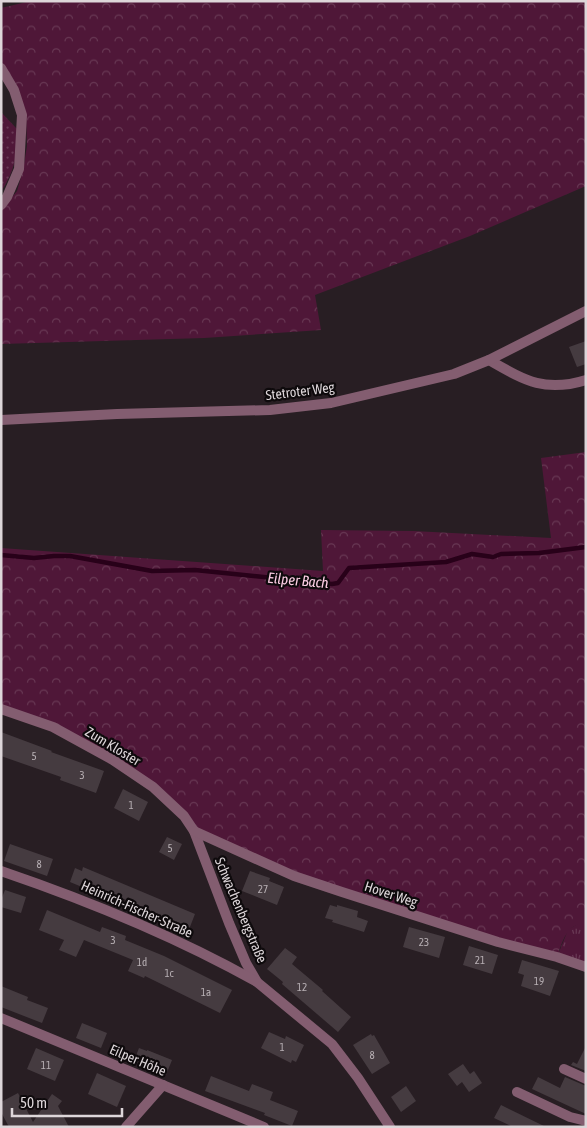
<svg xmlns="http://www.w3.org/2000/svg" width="587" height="1128" font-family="'Asap Condensed',sans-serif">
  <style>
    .grass { fill: url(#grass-dots) }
    .forest { fill: url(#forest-crowns) }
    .park { fill: url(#park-tufts) }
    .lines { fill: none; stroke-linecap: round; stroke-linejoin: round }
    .stream { stroke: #280119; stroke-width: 4.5 }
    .building { fill: #453b40 }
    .street { stroke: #835d70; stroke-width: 10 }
    .labels { text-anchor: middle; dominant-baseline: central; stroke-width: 4.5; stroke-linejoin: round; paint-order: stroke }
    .number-label { font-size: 11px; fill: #b7afb3 }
    .street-label { font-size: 14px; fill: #ddd6d9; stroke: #0e0a0c }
    .water-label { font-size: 15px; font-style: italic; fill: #fdcee5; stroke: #0e0a0c }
  </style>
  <defs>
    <pattern id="grass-dots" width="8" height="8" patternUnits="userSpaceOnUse" patternTransform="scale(1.25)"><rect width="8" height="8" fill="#4f1738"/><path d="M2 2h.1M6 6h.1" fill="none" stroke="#683854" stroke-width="1.8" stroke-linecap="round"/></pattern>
    <pattern id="forest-crowns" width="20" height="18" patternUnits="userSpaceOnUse" patternTransform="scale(1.25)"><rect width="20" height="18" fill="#4f1738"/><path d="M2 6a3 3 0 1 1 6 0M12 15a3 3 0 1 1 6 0" fill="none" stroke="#683854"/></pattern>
    <pattern id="park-tufts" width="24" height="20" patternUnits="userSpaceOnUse" patternTransform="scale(1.25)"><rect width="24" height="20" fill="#4f1738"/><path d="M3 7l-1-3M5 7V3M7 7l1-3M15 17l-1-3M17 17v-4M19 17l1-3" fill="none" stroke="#683854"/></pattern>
  </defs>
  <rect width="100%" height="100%" fill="#281e23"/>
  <path class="grass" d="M1,112L17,129C19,153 14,172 1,192Z"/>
  <g class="forest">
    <path d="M31,1H586V186L470,236L315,295L321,330L204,338L1,344V205L4,207L17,191L23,170L27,146L26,114L1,63V8Z"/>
    <path d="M586,452V923C566,924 563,941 557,957L342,892L194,831L153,787L53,727L1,709V548L323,571L321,530L413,531L551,538L541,458Z"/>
  </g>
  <path class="park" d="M579,923H586V967L557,957L568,930Z"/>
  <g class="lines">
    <path class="stream" d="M1,555L34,558L54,556H70L152,571L195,570L332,584L338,583L349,568L446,562L472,554L493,557L501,554L539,553L586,547"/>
  </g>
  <g class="building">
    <path d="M586,341V364L577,367L569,347Z"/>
    <path d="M1,732L52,751L51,752L104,771L96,793L60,780L61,777L1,756Z"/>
    <path d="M123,789L148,802L139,821L114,808Z"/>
    <path d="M167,837L182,844L174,860L159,852Z"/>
    <path d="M10,844L53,859L47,876L4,861Z"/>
    <path d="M83,867L195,914L188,932L124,906L126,900L96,887L94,892L70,882L75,868L82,871Z"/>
    <path d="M250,871L270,878L269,881L284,887L277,905L242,891Z"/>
    <path d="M5,890L26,897L21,913L1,907V900Z"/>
    <path d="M330,905L337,907V905L358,911L357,917L368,921L364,932L332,922L333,920L325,918Z"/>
    <path d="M47,910L100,932L102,927L126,936L125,940L164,956L232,990L220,1013L145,976L144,978L128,971L133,960L84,940L76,957L59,950L64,940L39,930Z"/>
    <path d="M409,927L445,937L439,958L403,947Z"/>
    <path d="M469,946L498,955L492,974L463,965Z"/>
    <path d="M285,948L297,957L292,964L323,990L322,991L351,1017L338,1032L282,984L283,982L267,969Z"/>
    <path d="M522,960L559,971L550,996L521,986L524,975L518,973Z"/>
    <path d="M1,986L28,997L27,1000L48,1008L42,1023L1,1007Z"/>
    <path d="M82,1023L107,1033L101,1048L76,1038Z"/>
    <path d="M269,1032L285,1039L286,1036L304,1045L296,1062L292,1060L291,1063L261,1048Z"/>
    <path d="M371,1034L372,1036L374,1035L390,1063L372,1074L353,1045Z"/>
    <path d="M586,1046V1071L571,1065L573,1062L577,1064Z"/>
    <path d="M36,1048L64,1060L55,1081L27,1069Z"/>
    <path d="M139,1048L147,1051V1050L172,1060L166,1075L134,1061Z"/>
    <path d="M463,1064L470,1074L474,1071L482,1083L469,1092L462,1082L457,1086L448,1074Z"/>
    <path d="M97,1073L126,1086L117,1107L88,1094Z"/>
    <path d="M211,1076L249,1091L252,1084L273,1092L270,1100L298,1111L292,1126L264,1115L265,1113L205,1091Z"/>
    <path d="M538,1077L560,1088L565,1077L586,1086V1114L532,1089Z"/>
    <path d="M406,1086L416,1101L401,1112L391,1097Z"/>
    <path d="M18,1093L33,1122L52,1094L62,1101L58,1106L69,1127H9L1,1112V1102Z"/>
    <path d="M501,1105L546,1127H513L494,1118Z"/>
  </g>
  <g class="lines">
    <g class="street">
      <path d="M1,68L14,90L22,115L19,169L7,197L1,205"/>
      <path d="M489,360C524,380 544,393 586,380"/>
      <path d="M1,420L117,414L270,410L331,403L454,374L489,360L586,311"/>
      <path d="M1,709L53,727L113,760L153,787L184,816L194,831L229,923L246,963L257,982L332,1044L358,1078L390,1127"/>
      <path d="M194,831L294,876L342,892L498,942L557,957L586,967"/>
      <path d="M1,871C89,901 175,936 257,982"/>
      <path d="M1,1018L264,1127"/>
      <path d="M564,1069L586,1079"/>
      <path d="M517,1092L570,1117L586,1121"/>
      <path d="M126,1127L163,1085"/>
    </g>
  </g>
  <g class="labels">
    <g class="number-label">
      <text x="34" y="756">5</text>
      <text x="82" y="775">3</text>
      <text x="131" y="805">1</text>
      <text x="170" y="848">5</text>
      <text x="39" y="864">8</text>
      <text x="263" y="889">27</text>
      <text x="113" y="940">3</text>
      <text x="424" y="942">23</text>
      <text x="480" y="960">21</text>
      <text x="142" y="962">1d</text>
      <text x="169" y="973">1c</text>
      <text x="539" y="981">19</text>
      <text x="302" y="987">12</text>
      <text x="206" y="992">1a</text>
      <text x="282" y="1047">1</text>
      <text x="372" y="1055">8</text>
      <text x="46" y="1065">11</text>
    </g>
    <g class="street-label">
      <text transform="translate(300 391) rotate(-7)">Stetroter Weg</text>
      <text transform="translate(113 746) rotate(31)">Zum Kloster</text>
      <text transform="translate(391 894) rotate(18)">Hover Weg</text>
      <text transform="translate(137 909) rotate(24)">Heinrich-Fischer-Straße</text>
      <text transform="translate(241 910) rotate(67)">Schwachenbergstraße</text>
      <text transform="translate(138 1060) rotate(23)">Eilper Höhe</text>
    </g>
    <g class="water-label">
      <text transform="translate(298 580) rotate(5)">Eilper Bach</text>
    </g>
  </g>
  <rect width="587" height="1128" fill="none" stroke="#ddd6d9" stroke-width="5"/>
  <path d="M12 1108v8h110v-8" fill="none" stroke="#ddd6d9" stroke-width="2.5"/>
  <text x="20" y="1108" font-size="15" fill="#ddd6d9" stroke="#0e0a0c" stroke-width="4" paint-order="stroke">50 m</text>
</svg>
